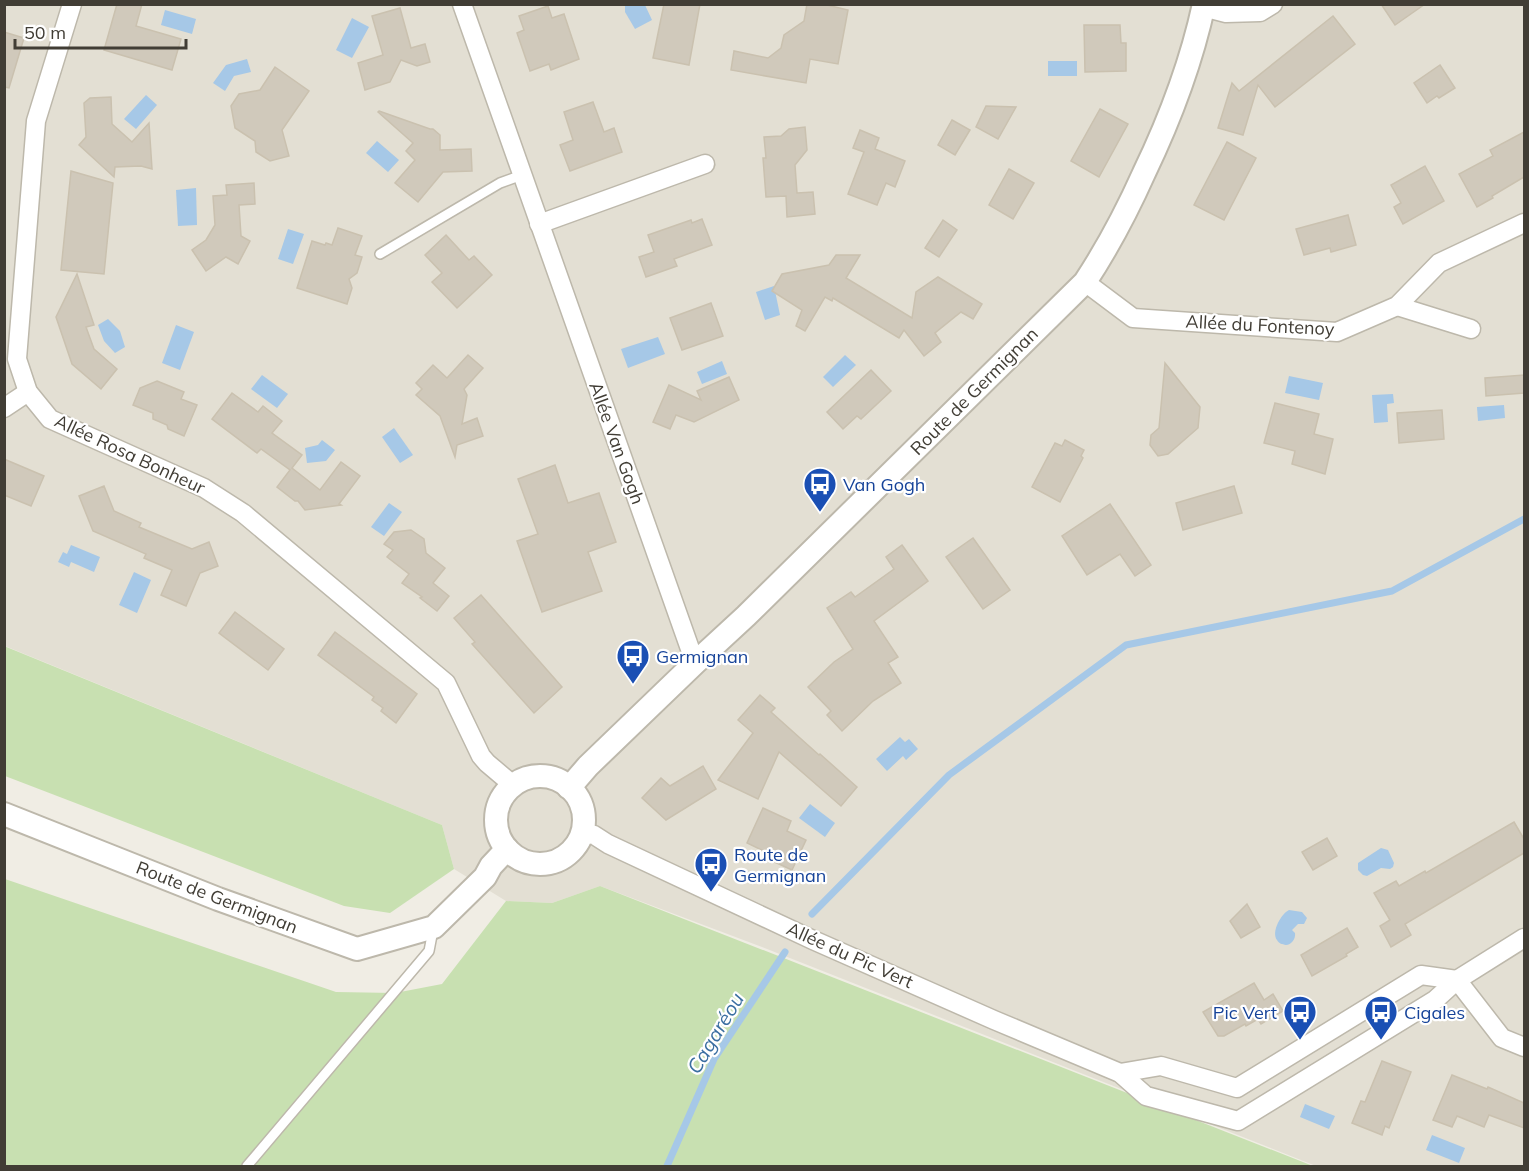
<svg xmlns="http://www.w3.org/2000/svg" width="1529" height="1171" font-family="Mulish,sans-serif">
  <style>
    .residential { fill: #e3dfd3 }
    .green { fill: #c8e0b1 }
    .water { fill: #a6c8e7 }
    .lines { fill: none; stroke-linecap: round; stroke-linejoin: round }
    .stream { stroke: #a6c8e7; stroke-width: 7 }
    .building { fill: #d0c9bb; stroke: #cac1af; stroke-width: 1.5 }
    .service-casing { stroke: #bdb8ab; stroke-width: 12 }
    .minor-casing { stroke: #bdb8ab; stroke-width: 21 }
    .tertiary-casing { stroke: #bdb8ab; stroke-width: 26 }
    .service { stroke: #fff; stroke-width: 9 }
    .minor { stroke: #fff; stroke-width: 18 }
    .tertiary { stroke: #fff; stroke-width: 22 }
    .labels { text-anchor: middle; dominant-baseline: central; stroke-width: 4.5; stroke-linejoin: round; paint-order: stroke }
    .street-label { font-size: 18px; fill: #413d35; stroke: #fff }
    .transit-label { font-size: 18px; fill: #164399; stroke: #fff; text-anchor: start }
    .water-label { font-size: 20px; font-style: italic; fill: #3b6fa1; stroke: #fff }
  </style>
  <rect width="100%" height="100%" fill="#f0ede4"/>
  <path class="residential" d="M4,5H1524V1166H1316L762,947L600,886L552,903L506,901L454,869L442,825L5,646Z"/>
  <g class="green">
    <path d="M4,646L442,825L454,869L390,913L344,906L5,776Z"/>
    <path d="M5,879L336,992L395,993L442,984L506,901L552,903L600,886L1313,1166H5Z"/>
  </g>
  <g class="water">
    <path d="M625,5H645L652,20L635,29L625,12Z"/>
    <path d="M165,10L196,19L192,34L161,25Z"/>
    <path d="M352,18L369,27L352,58L336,50Z"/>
    <path d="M247,59L251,72L234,76L225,91L213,83L226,65Z"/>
    <rect x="1048" y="61" width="29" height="15"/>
    <path d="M146,95L157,105L136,129L124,119Z"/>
    <path d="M377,141L399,160L388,172L366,153Z"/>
    <path d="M196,188L197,225L178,226L176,190Z"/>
    <path d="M288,229L304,234L293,264L278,259Z"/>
    <path d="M774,286L780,315L765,320L756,292Z"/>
    <path d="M108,319L120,331L125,347L115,353L104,341L98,325Z"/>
    <path d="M176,325L194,332L180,370L162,363Z"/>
    <path d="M658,337L665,354L628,368L621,349Z"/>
    <path d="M845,355L856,365L833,387L823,377Z"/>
    <path d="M722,361L727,374L702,384L697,372Z"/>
    <path d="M262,375L288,394L277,408L251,389Z"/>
    <path d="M1289,376L1323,383L1319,400L1285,393Z"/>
    <path d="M1393,394L1394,403L1387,404L1388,422L1374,423L1372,395Z"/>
    <path d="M1504,405L1505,418L1478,421L1477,407Z"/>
    <path d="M394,428L413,455L400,463L382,437Z"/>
    <path d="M322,440L335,450L326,461L307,463L305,448L318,445Z"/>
    <path d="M389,503L402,512L384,536L371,527Z"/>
    <path d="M71,545L100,557L94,572L71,562L69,567L58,562L63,552L67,554Z"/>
    <path d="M134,572L151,580L137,613L119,605Z"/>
    <path d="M900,737L905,742L909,739L918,749L906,760L903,756L887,771L876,759Z"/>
    <path d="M810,804L835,823L825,837L799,818Z"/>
    <path d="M1381,848L1388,850L1394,863L1393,867L1390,869L1381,868L1367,876L1363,875L1358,870V863Z"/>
    <path d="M1289,910L1302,912L1307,918L1304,924H1298L1292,930L1295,933C1296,939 1291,945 1286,945C1282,944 1279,944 1277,940C1271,932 1281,914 1289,910Z"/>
    <path d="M1305,1104L1335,1116L1329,1129L1300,1117Z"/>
    <path d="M1432,1135L1465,1148L1459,1163L1426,1150Z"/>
  </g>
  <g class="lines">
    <g class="stream">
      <path d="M812,914L949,775L1126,645L1392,591L1524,519"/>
      <path d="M667,1166L714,1059L785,952"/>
    </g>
  </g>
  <g class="building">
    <path d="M117,4H142L136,26L181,39L172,70L104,50Z"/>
    <path d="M664,4H700L689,65L653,58Z"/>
    <path d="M807,4H823L848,10L838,64L810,59L806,83L731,70L734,51L768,58L781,48L784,35L804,21Z"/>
    <path d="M1381,4H1425L1395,25Z"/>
    <path d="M548,6L552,18L564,14L579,59L551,70L549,64L530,71L517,33L524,30L519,16Z"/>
    <path d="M400,8L411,48L425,44L430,62L417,66L401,60L390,82L365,90L358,63L383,55L372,16Z"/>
    <path d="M1333,16L1355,44L1275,107L1258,85L1243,135L1218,128L1232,83L1239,91Z"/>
    <path d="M1084,25H1120L1121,43H1126V71L1085,72Z"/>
    <path d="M4,32L24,38L9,88L4,87Z"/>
    <path d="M1440,65L1455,88L1439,98L1437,96L1427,103L1414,83Z"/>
    <path d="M275,67L309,91L282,130L289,156L270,161L256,152L255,141L235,128L231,106L239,94L260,90Z"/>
    <path d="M111,97L112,124L132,142L149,123L152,169L141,166L115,167L114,177L79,145L86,137L84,103L90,98Z"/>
    <path d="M593,102L604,132L614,128L622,152L570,171L560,145L573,140L564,112Z"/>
    <path d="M986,106L1016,107L998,139L976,127Z"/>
    <path d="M1100,109L1128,124L1099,177L1071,161Z"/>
    <path d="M379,111L430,129H433L440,135V150L471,149L472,171L443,172L418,202L395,183L415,160L406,151L413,143L378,112Z"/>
    <path d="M952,120L970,130L955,155L938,145Z"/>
    <path d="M805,127L807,150L795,165L797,193L813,192L815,214L787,217L786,196L766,197L763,158H766L764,137L781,136L789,129Z"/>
    <path d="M860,130L879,138L875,149L905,161L895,187L886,183L877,205L848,194L864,152L853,148Z"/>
    <path d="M1524,132V177L1492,196L1493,198L1477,207L1459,174L1493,156L1490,150Z"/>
    <path d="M1227,142L1256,158L1224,220L1194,205Z"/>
    <path d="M1425,166L1444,201L1403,224L1394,207L1401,203L1391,185Z"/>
    <path d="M1009,169L1034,183L1013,219L989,205Z"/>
    <path d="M71,171L113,183L104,274L61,270Z"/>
    <path d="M254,183L255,204L239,205L241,236L250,241L238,264L226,257L206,271L192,250L206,240L215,225L213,196L227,195L226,185Z"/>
    <path d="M1348,215L1356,245L1331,252L1330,248L1304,255L1296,229Z"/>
    <path d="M702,219L712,245L674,259L677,266L646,277L639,257L654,252L648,235L691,220L692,223Z"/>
    <path d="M943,220L957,230L939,257L925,248Z"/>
    <path d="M338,228L362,236L355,255L362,257L357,273L349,279L352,288L347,304L297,288L312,241L325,245L326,243L332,245Z"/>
    <path d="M446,235L469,260L474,256L492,275L457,308L432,282L442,273L425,255Z"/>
    <path d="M836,255H860L846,278L912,318L916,292L938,277L982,304L973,319L961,312L935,333L941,342L924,356L904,330L899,338L833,298L832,301L825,297L805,331L796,326L802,310L772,291L782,274L829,265Z"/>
    <path d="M77,274L94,325L86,327L94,349L117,369L101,389L72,364L56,317Z"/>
    <path d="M711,303L723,336L682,350L670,318Z"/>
    <path d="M468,355L483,368L464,389L467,395L462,424L477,418L483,436L457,445L455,457L440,416L416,395L422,389L416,383L433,365L447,378Z"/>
    <path d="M1165,363L1200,407L1198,428L1168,454L1158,456L1150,445L1151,435L1159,428Z"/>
    <path d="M871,370L891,391L861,419L857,416L843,429L827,412Z"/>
    <path d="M1524,375V393L1486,396L1485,378Z"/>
    <path d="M729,377L739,400L694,422L676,415L670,429L653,422L669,385L701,400L697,391Z"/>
    <path d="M157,381L184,392L181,399L197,405L184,436L168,429L167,425L153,419V413L133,405L140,388Z"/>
    <path d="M232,393L258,412L263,406L282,421L272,433L302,455L292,468L320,490L341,462L360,476L339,504L341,505L305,510L298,501H295L277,487L290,470L261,449L257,453L212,419Z"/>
    <path d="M1275,403L1319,414L1314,434L1333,439L1325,474L1292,464L1295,451L1264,443Z"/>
    <path d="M1442,410L1444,439L1399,443L1397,413Z"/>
    <path d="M1065,440L1084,450L1081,456L1083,458L1060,502L1032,487L1055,443L1062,446Z"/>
    <path d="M4,459L44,476L31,506L4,495Z"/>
    <path d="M555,465L568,503L599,493L616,542L588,552L602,591L542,612L517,541L538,534L518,479Z"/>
    <path d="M104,486L114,511L141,523L139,527L192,549L209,542L218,566L200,573L186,606L161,595L172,570L144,558L146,554L93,531L79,496Z"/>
    <path d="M1234,486L1242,513L1183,530L1176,503Z"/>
    <path d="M1110,504L1151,565L1135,576L1120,554L1087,575L1062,536Z"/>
    <path d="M411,530L424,539L426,553L445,568L433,583L449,596L437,611L420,598L422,597L402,583L409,574L387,557L393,550L384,544L394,532Z"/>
    <path d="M973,538L1010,590L983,609L946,557Z"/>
    <path d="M902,545L928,581L874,621L898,657L888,663L901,683L873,701L842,731L827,715L831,711L808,687L834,662L853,649L827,608L851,592L855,597L894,569L886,557Z"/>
    <path d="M481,595L562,687L534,713L472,644L475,642L454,618Z"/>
    <path d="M235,612L284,649L268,670L219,633Z"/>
    <path d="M335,632L417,694L396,723L381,711L383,708L372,700L374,697L318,655Z"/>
    <path d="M760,695L775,708L771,712L819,755L820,754L857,787L841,806L779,752L758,799L718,780L753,733L738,720Z"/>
    <path d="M703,766L716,789L666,820L642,798L661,778L670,786Z"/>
    <path d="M763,808L791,821L787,831L806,840L792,870L768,859L770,854L747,843Z"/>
    <path d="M1514,822L1524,839V853L1405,924L1411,935L1391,947L1380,926L1390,920L1374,893L1396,881L1399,886L1425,871L1426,873Z"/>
    <path d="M1327,838L1337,856L1313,870L1302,852Z"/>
    <path d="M1247,904L1260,927L1241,938L1230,921Z"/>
    <path d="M1347,928L1358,947L1346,954L1347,956L1312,976L1301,955Z"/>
    <path d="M1254,983L1264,1000L1273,994L1283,1011L1261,1024L1258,1019L1246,1026L1245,1024L1224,1036H1218L1203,1012Z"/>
    <path d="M1382,1061L1411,1072L1389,1128L1385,1126L1382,1135L1352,1123L1361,1101L1365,1102Z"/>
    <path d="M1452,1075L1487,1089L1488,1087L1524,1103V1128L1489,1115L1484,1127L1457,1116L1452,1127L1433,1120Z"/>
  </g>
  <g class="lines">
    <g class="service-casing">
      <g id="service">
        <path d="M380,254L500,183L522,175"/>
        <path d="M247,1166L429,951L433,930"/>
      </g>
    </g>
    <g class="minor-casing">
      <g id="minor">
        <path d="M72,4L36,121L17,359L28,392L50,419L204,488L243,513L446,683L481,756L487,763L513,785"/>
        <path d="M462,4L695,663"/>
        <path d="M1203,7L1226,13L1260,12L1273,4"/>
        <path d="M539,224L705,164"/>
        <path d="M1085,282L1133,318L1337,332L1397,306L1439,263L1524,223"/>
        <path d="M1397,306L1471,329"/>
        <path d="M4,408L28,392"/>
        <path d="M582,833L594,835L608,844L813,940L994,1020L1120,1073L1146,1096L1238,1121L1435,1000L1457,980L1524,938"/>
        <path d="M1457,980L1502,1038L1524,1047"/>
        <path d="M1120,1073L1161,1066L1237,1088L1421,975L1457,980"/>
      </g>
    </g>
    <g class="tertiary-casing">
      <g id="tertiary">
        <circle cx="540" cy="820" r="44"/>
        <path d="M569,788L588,766L695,663L746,616L1085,282C1108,247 1127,211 1144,173C1170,119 1191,64 1204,4"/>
        <path d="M4,814L218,899L357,949L434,927L485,877L491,866L507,849"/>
      </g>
    </g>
    <use href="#service" class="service"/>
    <use href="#minor" class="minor"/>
    <use href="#tertiary" class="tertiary"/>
  </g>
  <defs>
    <g id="bus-pin" transform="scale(1.725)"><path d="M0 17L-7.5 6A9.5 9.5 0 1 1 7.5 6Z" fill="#1a4fb4" stroke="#fff"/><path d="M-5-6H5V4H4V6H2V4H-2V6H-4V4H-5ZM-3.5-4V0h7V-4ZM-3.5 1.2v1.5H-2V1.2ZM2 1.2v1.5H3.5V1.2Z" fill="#fff"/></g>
  </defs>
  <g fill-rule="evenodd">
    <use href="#bus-pin" x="820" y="484"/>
    <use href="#bus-pin" x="633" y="656"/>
    <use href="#bus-pin" x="711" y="864"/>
    <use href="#bus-pin" x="1300" y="1012"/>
    <use href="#bus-pin" x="1381" y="1012"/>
  </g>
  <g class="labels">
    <g class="street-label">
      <text transform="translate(1260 325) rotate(3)">Allée du Fontenoy</text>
      <text transform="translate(974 391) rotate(-45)">Route de Germignan</text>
      <text transform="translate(617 443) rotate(70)">Allée Van Gogh</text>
      <text transform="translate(130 454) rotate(25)">Allée Rosa Bonheur</text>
      <text transform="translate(217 897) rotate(21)">Route de Germignan</text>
      <text transform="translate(850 955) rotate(24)">Allée du Pic Vert</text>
    </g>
    <g class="transit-label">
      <text x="843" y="484">Van Gogh</text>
      <text x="656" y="656">Germignan</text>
      <text x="734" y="854">Route de<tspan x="734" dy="21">Germignan</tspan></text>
      <text x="1277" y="1012" text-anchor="end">Pic Vert</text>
      <text x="1404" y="1012">Cigales</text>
    </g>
    <g class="water-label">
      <text transform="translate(715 1033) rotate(-59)">Cagaréou</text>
    </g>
  </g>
  <rect width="1529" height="1171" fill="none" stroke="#413d35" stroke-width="12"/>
  <path d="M15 39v9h171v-9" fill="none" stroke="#413d35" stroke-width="3"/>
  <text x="24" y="39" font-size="18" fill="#413d35" stroke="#ffffff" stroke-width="4.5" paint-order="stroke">50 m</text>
</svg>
